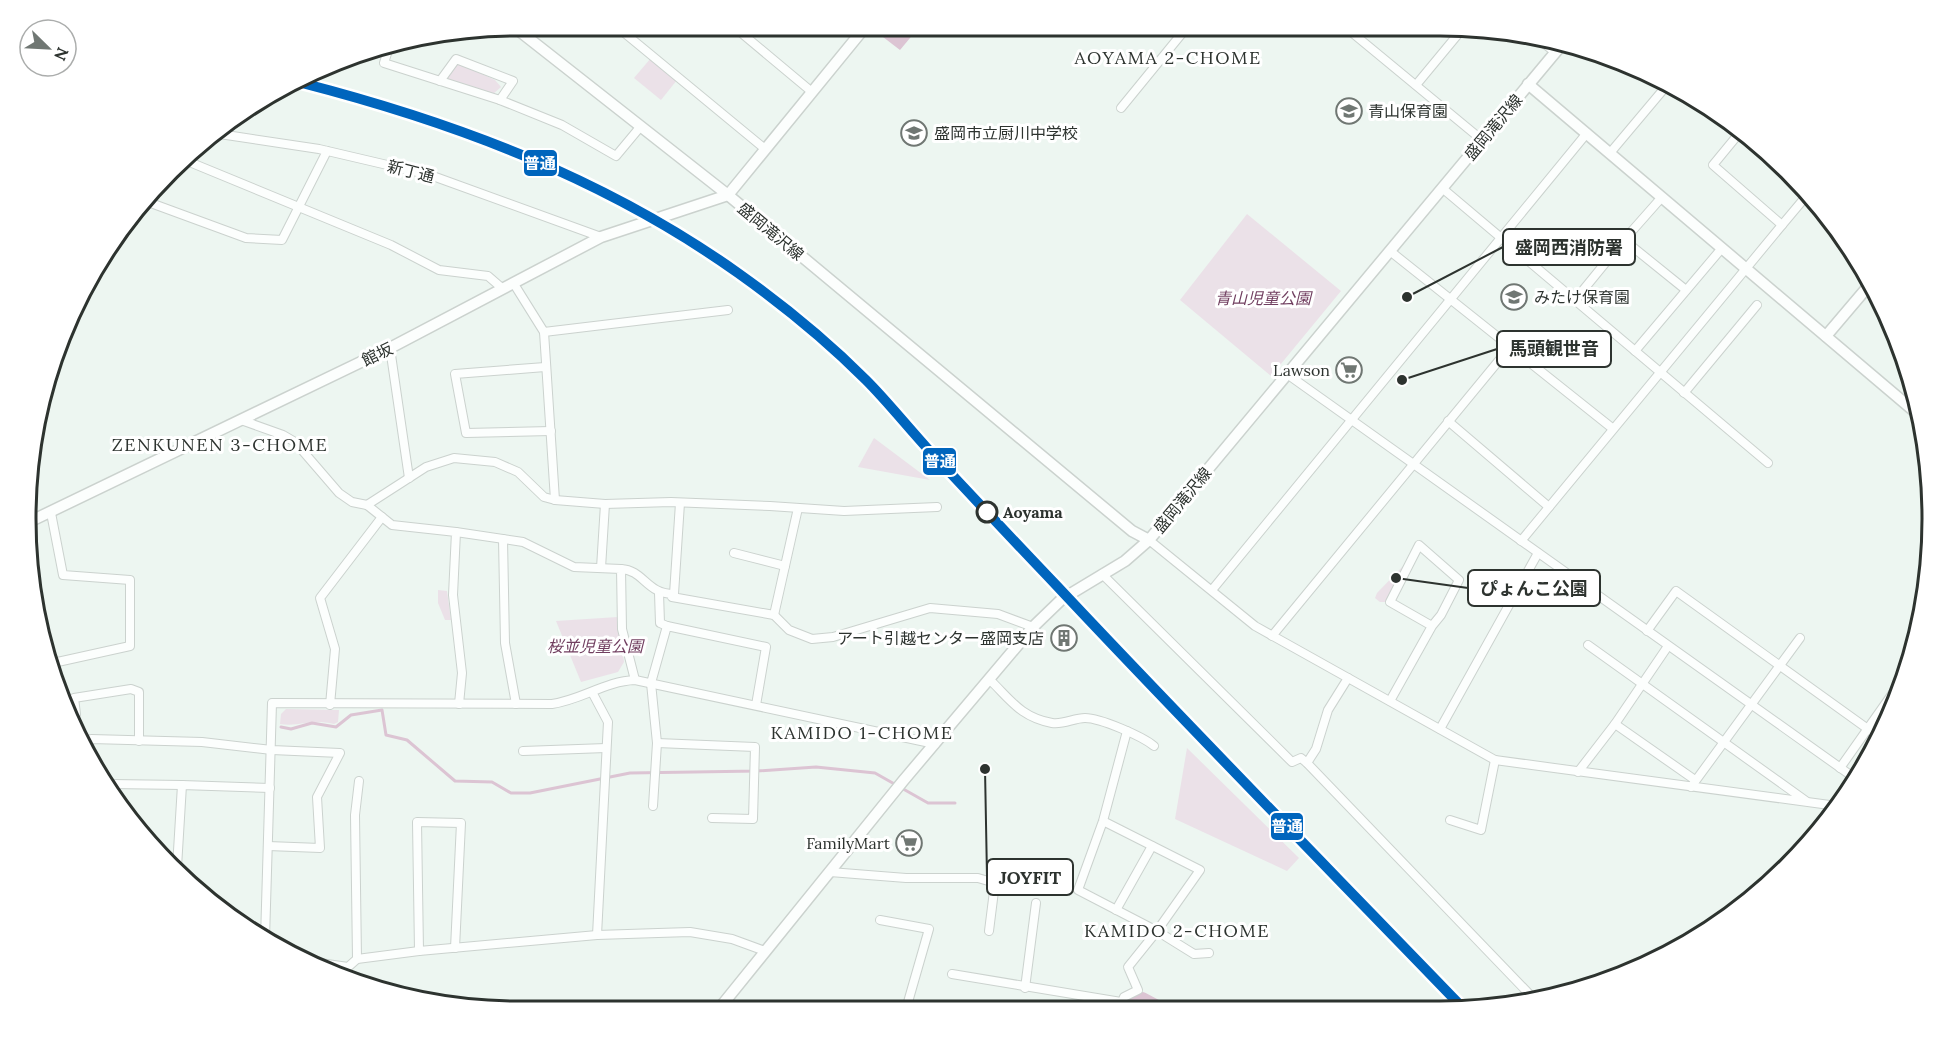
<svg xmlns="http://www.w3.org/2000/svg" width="1958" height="1037" font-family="Lora,'Noto Sans JP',serif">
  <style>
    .green { fill: #ebe1e8 }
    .water { fill: #dcc4d3 }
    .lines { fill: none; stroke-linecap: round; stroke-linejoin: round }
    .stream { stroke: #dcc4d3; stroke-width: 3 }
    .river { stroke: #dcc4d3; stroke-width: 16 }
    .street-casing { stroke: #cbd2ce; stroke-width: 10 }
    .secondary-casing { stroke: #cbd2ce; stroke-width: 13 }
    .street { stroke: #fcfefd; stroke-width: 8 }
    .secondary { stroke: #fcfefd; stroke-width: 10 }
    .rail-1-casing { stroke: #fff; stroke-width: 15 }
    .rail-1 { stroke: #0065bd; stroke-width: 10 }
    .stop-dot { fill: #fff; stroke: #2d332f; stroke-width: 3 }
    .labels { text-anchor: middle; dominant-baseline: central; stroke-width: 6; stroke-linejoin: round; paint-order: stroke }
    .poi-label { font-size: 16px; fill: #2d332f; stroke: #fff; text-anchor: start }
    .street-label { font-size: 16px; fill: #2d332f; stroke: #fff }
    .park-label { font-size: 16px; font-style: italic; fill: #713f60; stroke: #fff }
    .stop-label { font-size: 16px; font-weight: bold; fill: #2d332f; stroke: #fff; text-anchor: start }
    .neighbourhood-label { font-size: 18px; letter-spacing: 1.5px; fill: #2d332f; stroke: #fff }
    .rim { fill: none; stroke: #2d332f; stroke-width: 3 }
    .leader { fill: none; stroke: #2d332f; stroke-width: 2 }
    .callout-dot { fill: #2d332f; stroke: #fff; stroke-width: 2 }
    .callout { fill: #fff; stroke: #2d332f; stroke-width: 2 }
    .callout-label { font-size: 18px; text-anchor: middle; font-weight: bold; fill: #2d332f }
    .line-badge { stroke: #fff; stroke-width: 2 }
    .badge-label { font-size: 16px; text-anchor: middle; font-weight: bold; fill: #fff }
  </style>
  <rect width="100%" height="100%" fill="#edf6f1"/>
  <g class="green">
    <path d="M651,58L677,80L661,100L634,78Z"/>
    <path d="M458,63L495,80L501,87L493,94L445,80L452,66Z"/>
    <path d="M1247,214L1341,291L1271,376L1180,300Z"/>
    <path d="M874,438L930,480L858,467Z"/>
    <path d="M1407,562L1386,602H1380L1375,598L1377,593Z"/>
    <path d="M438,590L447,591L451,620H445L438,603Z"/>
    <path d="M618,617L624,662L618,672L581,682L556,621Z"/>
    <path d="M286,709L339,710L338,722L334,724C311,718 301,727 280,724L281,714Z"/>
    <path d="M1187,748L1299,858L1287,871L1175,819Z"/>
  </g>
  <path class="water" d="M892,26H920L900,50L883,37Z"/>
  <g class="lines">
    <path class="stream" d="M281,727L291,729L312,723L336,727L351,715L382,710L386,735L407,740L455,781L492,782L511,793H530L630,773L757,771L816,767L875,773L928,803H955"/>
    <path class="river" d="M1128,1008L1142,1000L1157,1008"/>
    <g class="street-casing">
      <g id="street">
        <path d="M616,26L765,149"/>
        <path d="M733,26L812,92"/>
        <path d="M1344,26L1482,140"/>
        <path d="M1536,37L1555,52"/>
        <path d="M389,47L384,63L500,100L562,125L616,156L641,126"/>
        <path d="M440,81L456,59L513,81L500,100"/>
        <path d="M1416,85L1464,27"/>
        <path d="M1121,108L1188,26"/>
        <path d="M213,133L319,149L430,175L601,237"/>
        <path d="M1761,145L1766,149"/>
        <path d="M1610,153L1668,84"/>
        <path d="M187,161L391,245L439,270L488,276L503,289"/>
        <path d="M1442,188L1768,463"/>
        <path d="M148,202L246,238L282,240L327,151"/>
        <path d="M1782,225L1808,194"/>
        <path d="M1624,240L1662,197"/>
        <path d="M1390,251L1612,428"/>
        <path d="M514,284L544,332L555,500"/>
        <path d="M1575,300L1624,240L1686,290"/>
        <path d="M544,332L728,310"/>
        <path d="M390,348L409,478"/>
        <path d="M1635,351L1722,248"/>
        <path d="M545,367L455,374L466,433L551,431"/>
        <path d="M1287,374L1856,779"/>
        <path d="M1684,393L1757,305"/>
        <path d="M241,420L283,435L295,442L339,493L352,502L367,505L392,525L456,532L453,595L462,673L459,704"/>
        <path d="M1448,421L1549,507"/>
        <path d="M367,505L426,467L454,458L495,462L518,472L544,497L555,500L605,504L671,502L770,506L844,511L937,507"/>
        <path d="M51,513L63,575L130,580V646L53,663"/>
        <path d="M456,532L523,542L574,567L621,569L622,629L635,680"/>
        <path d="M503,539L505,643L516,704"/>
        <path d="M1149,540L1255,626L1495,760L1837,806"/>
        <path d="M1521,541L1782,225L1713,165L1741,131"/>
        <path d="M734,553L785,566"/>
        <path d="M601,568L605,504"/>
        <path d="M621,569C644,570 646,594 674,594L672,597L774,615L789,630L812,639L833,637L930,608L998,614L1033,627"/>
        <path d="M1102,574L1292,762L1301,758L1307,763L1535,1000"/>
        <path d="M1212,590L1587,133"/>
        <path d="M659,593L660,623L667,626"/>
        <path d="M674,594L680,503"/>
        <path d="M774,615L798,508"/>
        <path d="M1647,631L1676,591L1879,737"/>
        <path d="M1272,636L1510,347"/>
        <path d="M1588,645L1806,801"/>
        <path d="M989,679C1010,699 1020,717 1052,723C1063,725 1074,718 1085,718C1100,718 1142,736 1154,746"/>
        <path d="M592,692L608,722L597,935"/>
        <path d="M1390,701L1432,626L1390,602L1419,545L1459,580L1441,615L1432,626"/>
        <path d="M330,705L335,649L320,598L382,517"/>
        <path d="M68,716L76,714L74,698L131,689L139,692V741"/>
        <path d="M1615,724L1668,646"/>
        <path d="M1440,729L1538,553"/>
        <path d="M657,743L755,747L753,819L712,818"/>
        <path d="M87,746L91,739L202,742L272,750L340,753L317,797L320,848L268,846"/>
        <path d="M523,751L606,748"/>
        <path d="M1307,763L1316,749L1328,710L1348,678"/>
        <path d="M1840,768L1907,673"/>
        <path d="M1578,772L1615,724L1695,780"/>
        <path d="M111,784L182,785"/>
        <path d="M1691,787L1800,638"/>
        <path d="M653,806L657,743L651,683L667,626L766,647L756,705"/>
        <path d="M1450,820L1481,830L1495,760"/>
        <path d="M1103,821L1200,870L1157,931L1078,890L1103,821L1127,731"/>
        <path d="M177,867L182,785L270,788"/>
        <path d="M830,872L906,878H978L995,883L989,931"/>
        <path d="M1116,910L1152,846"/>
        <path d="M880,920L929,929L906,1009"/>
        <path d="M265,939L272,703L552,704C581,700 606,681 635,680L935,744"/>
        <path d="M419,951L417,822L461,823L455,948"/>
        <path d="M357,959L355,815L359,781"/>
        <path d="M313,962L348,967L357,959L419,951L597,935L658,933L690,932L732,939L765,951"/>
        <path d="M952,974L1121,1002"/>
        <path d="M1025,988L1036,903"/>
        <path d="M1119,1009L1124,997L1138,990L1128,967L1157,931L1194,954L1209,953"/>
      </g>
    </g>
    <g class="secondary-casing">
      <g id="secondary">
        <path d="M513,26L728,195L1132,531L1149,540"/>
        <path d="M1528,84L1920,416"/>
        <path d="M728,195L866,26"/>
        <path d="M1826,336L1871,283"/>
        <path d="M29,522L390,348L601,237L728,195"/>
        <path d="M718,1010L903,781L1033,627L1062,599L1125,561L1149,540L1564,42"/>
      </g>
    </g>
    <use href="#street" class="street"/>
    <use href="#secondary" class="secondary"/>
    <g class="rail-1-casing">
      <path id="rail-1" d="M302,83C457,123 606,179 738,273C783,305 827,341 866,380C887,401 906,425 927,448C970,494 1013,540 1057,586C1190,728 1327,867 1462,1007"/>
    </g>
    <use href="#rail-1" class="rail-1"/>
  </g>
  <defs>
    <g id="school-ring" transform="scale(1.35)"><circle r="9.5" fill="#fff" stroke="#707773" stroke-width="1.5"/><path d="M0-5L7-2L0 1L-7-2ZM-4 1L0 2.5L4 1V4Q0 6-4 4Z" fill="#707773"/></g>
    <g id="supermarket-ring" transform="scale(1.35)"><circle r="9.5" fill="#fff" stroke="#707773" stroke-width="1.5"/><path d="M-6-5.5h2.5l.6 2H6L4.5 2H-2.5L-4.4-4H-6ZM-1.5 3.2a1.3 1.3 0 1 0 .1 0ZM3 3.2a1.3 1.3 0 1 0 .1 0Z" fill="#707773"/></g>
    <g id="building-ring" transform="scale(1.35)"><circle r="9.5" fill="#fff" stroke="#707773" stroke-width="1.5"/><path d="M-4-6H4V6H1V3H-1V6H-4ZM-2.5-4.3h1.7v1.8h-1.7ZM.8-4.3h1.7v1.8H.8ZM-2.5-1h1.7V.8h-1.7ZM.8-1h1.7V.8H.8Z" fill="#707773"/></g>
  </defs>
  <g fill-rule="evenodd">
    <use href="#school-ring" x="1349" y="111"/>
    <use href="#school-ring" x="914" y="133"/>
    <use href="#school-ring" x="1514" y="297"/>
    <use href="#supermarket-ring" x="1349" y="370"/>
    <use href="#building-ring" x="1064" y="638"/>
    <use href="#supermarket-ring" x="909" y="843"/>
  </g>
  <circle class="stop-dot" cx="987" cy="512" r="10"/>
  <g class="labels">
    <g class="poi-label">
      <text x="1368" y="111">青山保育園</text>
      <text x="934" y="133">盛岡市立厨川中学校</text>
      <text x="1534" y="297">みたけ保育園</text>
      <text x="1330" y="370" text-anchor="end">Lawson</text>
      <text x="1044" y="638" text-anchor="end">アート引越センター盛岡支店</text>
      <text x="890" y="843" text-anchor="end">FamilyMart</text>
    </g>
    <g class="street-label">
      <text transform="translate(1493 127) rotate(-50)">盛岡滝沢線</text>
      <text transform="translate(411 171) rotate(14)">新丁通</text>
      <text transform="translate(771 231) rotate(40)">盛岡滝沢線</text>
      <text transform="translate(377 354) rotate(-26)">館坂</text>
      <text transform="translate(1182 500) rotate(-50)">盛岡滝沢線</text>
    </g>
    <g class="park-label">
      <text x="1263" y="298">青山児童公園</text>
      <text x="595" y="646">桜並児童公園</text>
    </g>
    <g class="stop-label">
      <text x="1003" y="512">Aoyama</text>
    </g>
    <g class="neighbourhood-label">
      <text x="1168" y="57">AOYAMA 2-CHOME</text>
      <text x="220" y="444">ZENKUNEN 3-CHOME</text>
      <text x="862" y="732">KAMIDO 1-CHOME</text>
      <text x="1177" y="930">KAMIDO 2-CHOME</text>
    </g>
  </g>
  <path d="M0 0H1958V1037H0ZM518 36H1440A482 482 0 0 1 1922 518V519A482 482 0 0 1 1440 1001H518A482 482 0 0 1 36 519V518A482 482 0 0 1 518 36Z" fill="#fff" fill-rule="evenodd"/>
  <path class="rim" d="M518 36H1440A482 482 0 0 1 1922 518V519A482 482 0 0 1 1440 1001H518A482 482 0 0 1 36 519V518A482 482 0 0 1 518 36Z"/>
  <path class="leader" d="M1407 297L1503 247M1402 380L1497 349M1396 578L1468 588M985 769L987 877"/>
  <g class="callout-dot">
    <circle cx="1407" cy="297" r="6"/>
    <circle cx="1402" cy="380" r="6"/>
    <circle cx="1396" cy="578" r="6"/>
    <circle cx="985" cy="769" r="6"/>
  </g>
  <g class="callout">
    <rect x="1503" y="229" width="132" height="36" rx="6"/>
    <rect x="1497" y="331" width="114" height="36" rx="6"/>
    <rect x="1468" y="570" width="132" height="36" rx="6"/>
    <rect x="987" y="859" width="86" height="36" rx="6"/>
  </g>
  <g class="callout-label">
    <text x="1569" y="254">盛岡西消防署</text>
    <text x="1554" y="355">馬頭観世音</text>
    <text x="1534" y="595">ぴょんこ公園</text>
    <text x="1030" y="884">JOYFIT</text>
  </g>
  <g class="line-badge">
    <rect x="523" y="149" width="35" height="28" rx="6" fill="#0065bd"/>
    <rect x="922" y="447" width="35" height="29" rx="6" fill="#0065bd"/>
    <rect x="1270" y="812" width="34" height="29" rx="6" fill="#0065bd"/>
  </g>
  <g class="badge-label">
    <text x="540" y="169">普通</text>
    <text x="940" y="467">普通</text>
    <text x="1287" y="832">普通</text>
  </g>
  <g transform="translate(48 48) rotate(114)"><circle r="28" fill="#ffffff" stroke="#abadac" stroke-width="1.5"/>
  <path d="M0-4.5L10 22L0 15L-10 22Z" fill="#707773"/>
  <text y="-9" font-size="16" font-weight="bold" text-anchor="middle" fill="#2d332f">N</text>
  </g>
</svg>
